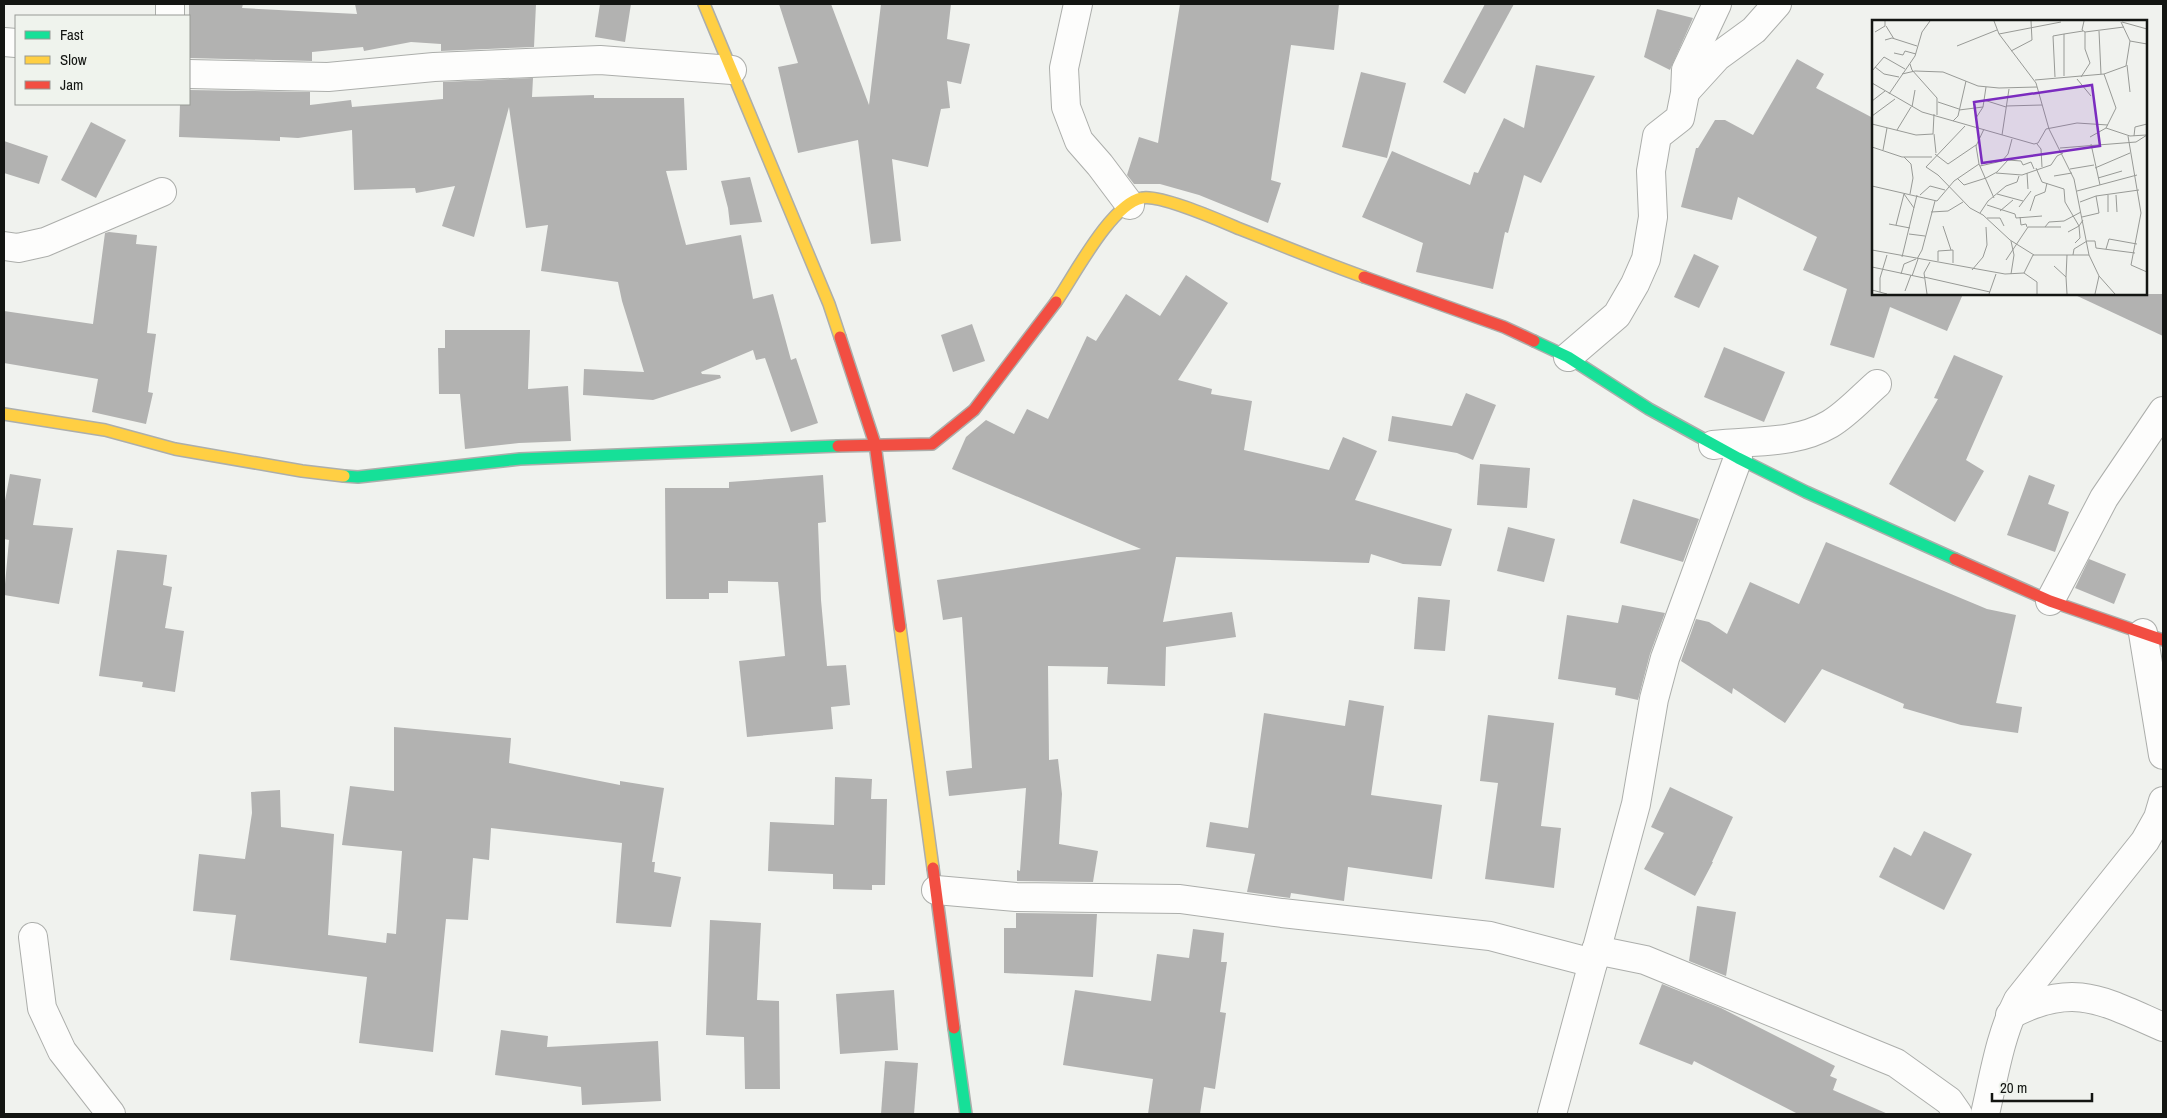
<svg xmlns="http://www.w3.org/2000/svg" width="2167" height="1118" font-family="'Archivo Narrow',sans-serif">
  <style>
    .building { fill: #b2b2b1 }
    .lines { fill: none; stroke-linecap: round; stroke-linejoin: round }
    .street-casing { stroke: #acaeab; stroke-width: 30 }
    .fast-casing { stroke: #acaeab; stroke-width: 14 }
    .slow-casing { stroke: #acaeab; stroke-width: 14 }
    .jam-casing { stroke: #acaeab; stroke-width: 14 }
    .street { stroke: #fdfdfc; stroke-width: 28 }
    .fast { stroke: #16e098; stroke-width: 11 }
    .slow { stroke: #ffcf43; stroke-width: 11 }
    .jam { stroke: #f24e42; stroke-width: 11 }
    .inset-road { fill: none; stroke: #989a96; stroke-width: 1 }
    .view { fill: #7b2cbf; fill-opacity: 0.15; stroke: #7b2cbf; stroke-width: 2.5 }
    .inset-edge { fill: none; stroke: #131512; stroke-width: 2.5 }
  </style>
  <rect width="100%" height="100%" fill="#f0f2ee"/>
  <g class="building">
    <path d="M189,4H243L242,8L357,14L355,4H536L534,47L441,51V44L411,42L364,51L363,47L312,52V61L189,58Z"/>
    <path d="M600,4H631L625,42L595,37Z"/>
    <path d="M779,4H831L869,105L881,4H951L947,39L970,44L961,84L947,81L950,108L941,109L928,167L892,159L901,241L871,244L858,140L798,153L778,67L798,63Z"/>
    <path d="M1180,4H1339L1334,50L1291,45L1271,180L1281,183L1268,223L1199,195L1160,184H1134L1127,175L1139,137L1158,143Z"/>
    <path d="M1485,4H1514L1465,94L1443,82Z"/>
    <path d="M1657,9L1693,18L1670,70L1644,57Z"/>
    <path d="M1797,59L1824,74L1816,88L1873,118V294H1963L1947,331L1890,307L1874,358L1830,345L1847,289L1803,270L1817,237L1738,197L1732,220L1681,207L1696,148H1698L1715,120H1725L1753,135Z"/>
    <path d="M1536,65L1595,76L1541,183L1524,175L1508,233L1505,232L1493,289L1416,272L1423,243L1362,217L1392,151L1470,185L1474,172L1478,173L1504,118L1524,128Z"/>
    <path d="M1361,72L1406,83L1387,158L1342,147Z"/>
    <path d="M533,78L532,97L594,95V98H684L687,170L666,171L686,245L741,235L753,299L773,294L791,360L796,358L818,423L791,432L765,358L756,360L753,350L701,372L702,374L720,375L721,378L653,400L583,395L584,369L644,372L622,301L618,282L541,271L548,225L526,228L509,107L474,237L442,226L455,186L416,193L415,188L354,190L352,130L298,138L280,137V141L179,137L180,104H189V90L310,92V105L351,100L352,107L443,99V82Z"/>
    <path d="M91,122L126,140L96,198L61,180Z"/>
    <path d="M4,141L48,156L39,184L4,173Z"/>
    <path d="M750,177L762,222L730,225L728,208L721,181Z"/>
    <path d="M109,232L137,235L136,244L157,246L147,333L156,334L148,392L153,393L146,424L92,412L98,379L4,363V311L93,324L105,233Z"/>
    <path d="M1694,254L1719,266L1699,308L1674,297Z"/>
    <path d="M1186,275L1228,303L1178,380L1212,389L1211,394L1252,401L1244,450L1329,470L1343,437L1377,451L1355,500L1452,529L1441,566L1403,564L1371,554L1369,563L1176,557L1163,622L1232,612L1236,637L1166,647L1165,686L1107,684L1108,667L1048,666L1049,760L1058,759L1062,794L1059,844L1098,851L1093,882L1017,881V870L1020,871L1026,788L949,796L946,771L972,768L962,617L943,620L937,580L1141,549L952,469L966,437L986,420L1014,434L1027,409L1048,419L1087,336L1096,341L1126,294L1160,316Z"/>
    <path d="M2073,294H2163V336Z"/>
    <path d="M972,324L985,361L953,372L941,335Z"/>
    <path d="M445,330H530L528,389L568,386L571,441L519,443L465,449L460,394H439L438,348H445Z"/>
    <path d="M1724,347L1785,372L1764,422L1704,397Z"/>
    <path d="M1954,355L2003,376L1966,460L1984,471L1955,522L1889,484L1938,399L1934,398Z"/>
    <path d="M1466,393L1496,405L1473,460L1457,453L1388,441L1392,416L1452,426Z"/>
    <path d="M1480,464L1530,468L1527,508L1477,505Z"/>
    <path d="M10,474L41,479L33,525L73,528L59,604L4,595L9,540L4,539V506Z"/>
    <path d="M823,475L826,522L818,523L821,600L827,666L846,665L850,705L831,707L833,729L747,737L739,661L785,656L778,582L728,581V593H709V599H666L665,488H729V482Z"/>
    <path d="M2029,475L2055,485L2048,504L2069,512L2055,552L2007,535Z"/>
    <path d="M1633,499L1699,519L1683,562L1620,543Z"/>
    <path d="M1508,527L1555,539L1544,582L1497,571Z"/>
    <path d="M1826,542L1987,609L2016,615L1996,703L2022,707L2018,733L1961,725L1903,708L1904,704L1822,669L1785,723L1733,688L1732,694L1681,661L1696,619L1709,622L1727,634L1750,582L1799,604Z"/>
    <path d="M117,550L167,555L163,585L172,587L165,628L184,631L175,692L142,687L143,682L99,676Z"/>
    <path d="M2089,559L2126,574L2114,604L2075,588Z"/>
    <path d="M1418,597L1450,600L1445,651L1414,649Z"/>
    <path d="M1622,605L1665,613L1650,654L1638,700L1615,695L1616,688L1558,679L1567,615L1618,623Z"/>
    <path d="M1349,700L1384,706L1371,795L1442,805L1432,879L1348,867L1344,901L1291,893L1290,898L1247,892L1255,854L1206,847L1210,822L1248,828L1264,713L1345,726Z"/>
    <path d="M1488,715L1554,723L1541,826L1561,828L1554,888L1485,879L1498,783L1480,781Z"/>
    <path d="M394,727L511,738L509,763L620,785V781L664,788L652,862H655L654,872L681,877L671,927L616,923L622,843L491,828L489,860L473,858L468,920L446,919L433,1052L359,1043L367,977L230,960L236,915L193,911L199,854L245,859L252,813L251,792L280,790L281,827L334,834L328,935L386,943L387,933L396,934L402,851L342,845L350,786L394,791Z"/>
    <path d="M835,777L872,779L871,799H887L885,885H872V890L833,889V874L768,871L770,822L834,825Z"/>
    <path d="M1670,787L1733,817L1712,862H1713L1695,896L1644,869L1664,833L1651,827Z"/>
    <path d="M1924,831L1972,854L1944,910L1879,877L1894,847L1911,856Z"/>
    <path d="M1697,906L1736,912L1726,976L1689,961Z"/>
    <path d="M1016,913L1097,914L1093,977L1004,973V928H1016Z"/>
    <path d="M710,920L761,923L757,1000L779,1001L780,1089H745L744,1037L706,1035Z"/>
    <path d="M1193,929L1224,933L1221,962H1227L1220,1012L1226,1013L1215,1089L1204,1087L1200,1114H1148L1153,1079L1063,1065L1075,990L1151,1001L1157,954L1189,958Z"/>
    <path d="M1662,984L1721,1008L1835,1066L1830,1076L1837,1079L1833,1090L1888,1114H1798L1694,1061L1692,1065L1639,1044Z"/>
    <path d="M894,990L898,1050L840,1054L836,994Z"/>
    <path d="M501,1030L548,1036L547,1047L658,1041L661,1101L582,1105L581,1087L495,1075Z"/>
    <path d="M885,1061L918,1063L914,1114H881Z"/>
  </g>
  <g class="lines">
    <g class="street-casing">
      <g id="street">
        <path d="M1078,4L1064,68L1066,107L1079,141L1100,165L1130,205"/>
        <path d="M170,16V4"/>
        <path d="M4,42L16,43"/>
        <path d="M189,74L328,77L434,67L600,60L732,70"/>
        <path d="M1686,91L1717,57L1754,30L1777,4"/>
        <path d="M4,246L18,248L45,242L162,192"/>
        <path d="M1568,357L1617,315L1635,284L1646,259L1653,217L1651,171L1657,136L1680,118L1685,93L1686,70L1717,4"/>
        <path d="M1713,445C1753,440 1794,445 1830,424C1847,414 1862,397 1877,384"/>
        <path d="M2050,601L2104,498L2163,411"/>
        <path d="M2143,633L2163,755"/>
        <path d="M936,890L1016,897L1180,899L1282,913L1490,936L1593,963"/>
        <path d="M33,937L42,1008L62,1051L111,1114"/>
        <path d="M1596,950L1645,960L1896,1063L1949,1101L1958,1114"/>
        <path d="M2010,1015C2074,981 2103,1001 2163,1027"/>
        <path d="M1552,1114L1636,804L1654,699L1665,658L1738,458"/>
        <path d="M1985,1114C1994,1076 2000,1035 2018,1000L2145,841L2158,818L2163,801"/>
      </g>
    </g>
    <g class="fast-casing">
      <g id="fast">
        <path d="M1534,341L1568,357L1649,409L1738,458L1806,492L1955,559"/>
        <path d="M344,476L358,477L520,459L838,446"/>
        <path d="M954,1028L966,1114"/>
      </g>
    </g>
    <g class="slow-casing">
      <g id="slow">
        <path d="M704,4L829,304L840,337"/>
        <path d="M1056,302C1074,276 1111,204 1142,198C1160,194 1221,221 1240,229C1281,245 1322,262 1364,277"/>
        <path d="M4,414L105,430L175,449L302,471L344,476"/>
        <path d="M900,627L933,868"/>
      </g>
    </g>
    <g class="jam-casing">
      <g id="jam">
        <path d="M1364,277L1504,327L1534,341"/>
        <path d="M840,337L875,444L900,627"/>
        <path d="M838,446L932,444L974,410L1056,302"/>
        <path d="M1955,559L2050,601L2163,640"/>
        <path d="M933,868L954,1028"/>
      </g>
    </g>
    <use href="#street" class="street"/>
    <use href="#fast" class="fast"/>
    <use href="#slow" class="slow"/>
    <use href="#jam" class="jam"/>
  </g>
  <g transform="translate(1872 20)">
    <rect width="275" height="275" fill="#f0f2ee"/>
    <path class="inset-road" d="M122,1L127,14L164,63L177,109L202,159L217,235L227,256L243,274M212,1L210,10L213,12L252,7M250,2L275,9M14,6L22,19M227,11L229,54M3,12L13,6V1M127,14L189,2M13,20L20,18L45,26M258,21L275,24M85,26L125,10M139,31L160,20L159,1M22,33L31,35L33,31L44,34M38,44L40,50L65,78V95M255,45L258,72M3,47L12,54L27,57M0,51L12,37L33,49M30,54L43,51L71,52L106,66L127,68L165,67M192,56V14L211,11M183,57L181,16L192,14M209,57L218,43L213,29V12M205,59L219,76M163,60L232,54L254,46L258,21L249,2M0,63L50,92L162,124L166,123L174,109L205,103L236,105M17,74L43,36L50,12L58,1M112,80L134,87M0,81L13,71M66,82L87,89M134,86L170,85M40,87L43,70M87,90L111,87M0,96L23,79M81,101L86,96L94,61M0,104L44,115L61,114L62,94M93,106L54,147L66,155L98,188L111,195L138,220L162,235M106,108L104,98L111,87L114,67M234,108L258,116L274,115M112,109L104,126L107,144L122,178M25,110L39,87M62,114L64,133M130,115L137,69M256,116L269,193L259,245L275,252M262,116L263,107L275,104M218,117L234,108L244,88L232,54M165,124L169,129L170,147M219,124L228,165M0,127L30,137H60M188,128L264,122L275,115M11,130L15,108M63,134L76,144L104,125M136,134L140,119M32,137L39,144L41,158L38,174M108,146L130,141L136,134M164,148L170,162L192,169L193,182L207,206L208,218L203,223M223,148L258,133M198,149L222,145M124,153L150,155L179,145L185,136L191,133M155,153L156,169M182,156L200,153M85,158L92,165L114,158M114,158L125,152L136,140L149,141L151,145L159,142L162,149M226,158L250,151M0,166L65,181L82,161L107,144M205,171L265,155M32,174L42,188M125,174L151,181M48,175L58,166L73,170M244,175L245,192M208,182L224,176L267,170M115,185L143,194L144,198L170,196M147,187L159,171M128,191L141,180M158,191L163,176L173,172L175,163M59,192L76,191L91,182M236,192V175M108,193L116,181L134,166L145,162L147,156M148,197L149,205L154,204L155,207M210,197L227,193L224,176M115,198H128L132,206M17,204L38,208M24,205L32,174M71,206L79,230M173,207L177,202L192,201L209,192M196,212L207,206L211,200M37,214L53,216M139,221L142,235L139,254M234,229L237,219L265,224M0,230L133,254L152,253L161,235H217M201,235L202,229L215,221H223L224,228L263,233M30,237L45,175M45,239L50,230L63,181M134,240L156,207H189M66,241V231L81,230V243M182,246L194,257L195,274M0,247L52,258M100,250L111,237L115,225L114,207M152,253L165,262V274M29,254L32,244L44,239M40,256L46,239M52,257L118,272M194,257L195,235M0,270L15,274M33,271L39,255M8,272V258L15,235M55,274L52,253L58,242M117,274L124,254M223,274L227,256"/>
    <path class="view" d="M220,65L228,126L110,143L102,82Z"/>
    <rect width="275" height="275" class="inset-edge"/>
  </g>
  <rect width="2167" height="1118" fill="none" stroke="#131512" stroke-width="10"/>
  <rect x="15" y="15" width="175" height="90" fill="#eff3ed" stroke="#979a95"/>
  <rect x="25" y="31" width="25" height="8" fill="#16e098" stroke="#979a95"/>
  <text x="60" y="40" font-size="15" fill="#131512">Fast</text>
  <rect x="25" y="56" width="25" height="8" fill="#ffcf43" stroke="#979a95"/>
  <text x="60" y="65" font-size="15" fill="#131512">Slow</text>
  <rect x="25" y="81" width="25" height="8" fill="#f24e42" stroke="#979a95"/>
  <text x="60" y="90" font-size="15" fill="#131512">Jam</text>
  <path d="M1992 1093v8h100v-8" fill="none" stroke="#131512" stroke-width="2.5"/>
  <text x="2000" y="1093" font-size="15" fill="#131512" stroke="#eff3ed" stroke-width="4" paint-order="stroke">20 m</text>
</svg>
